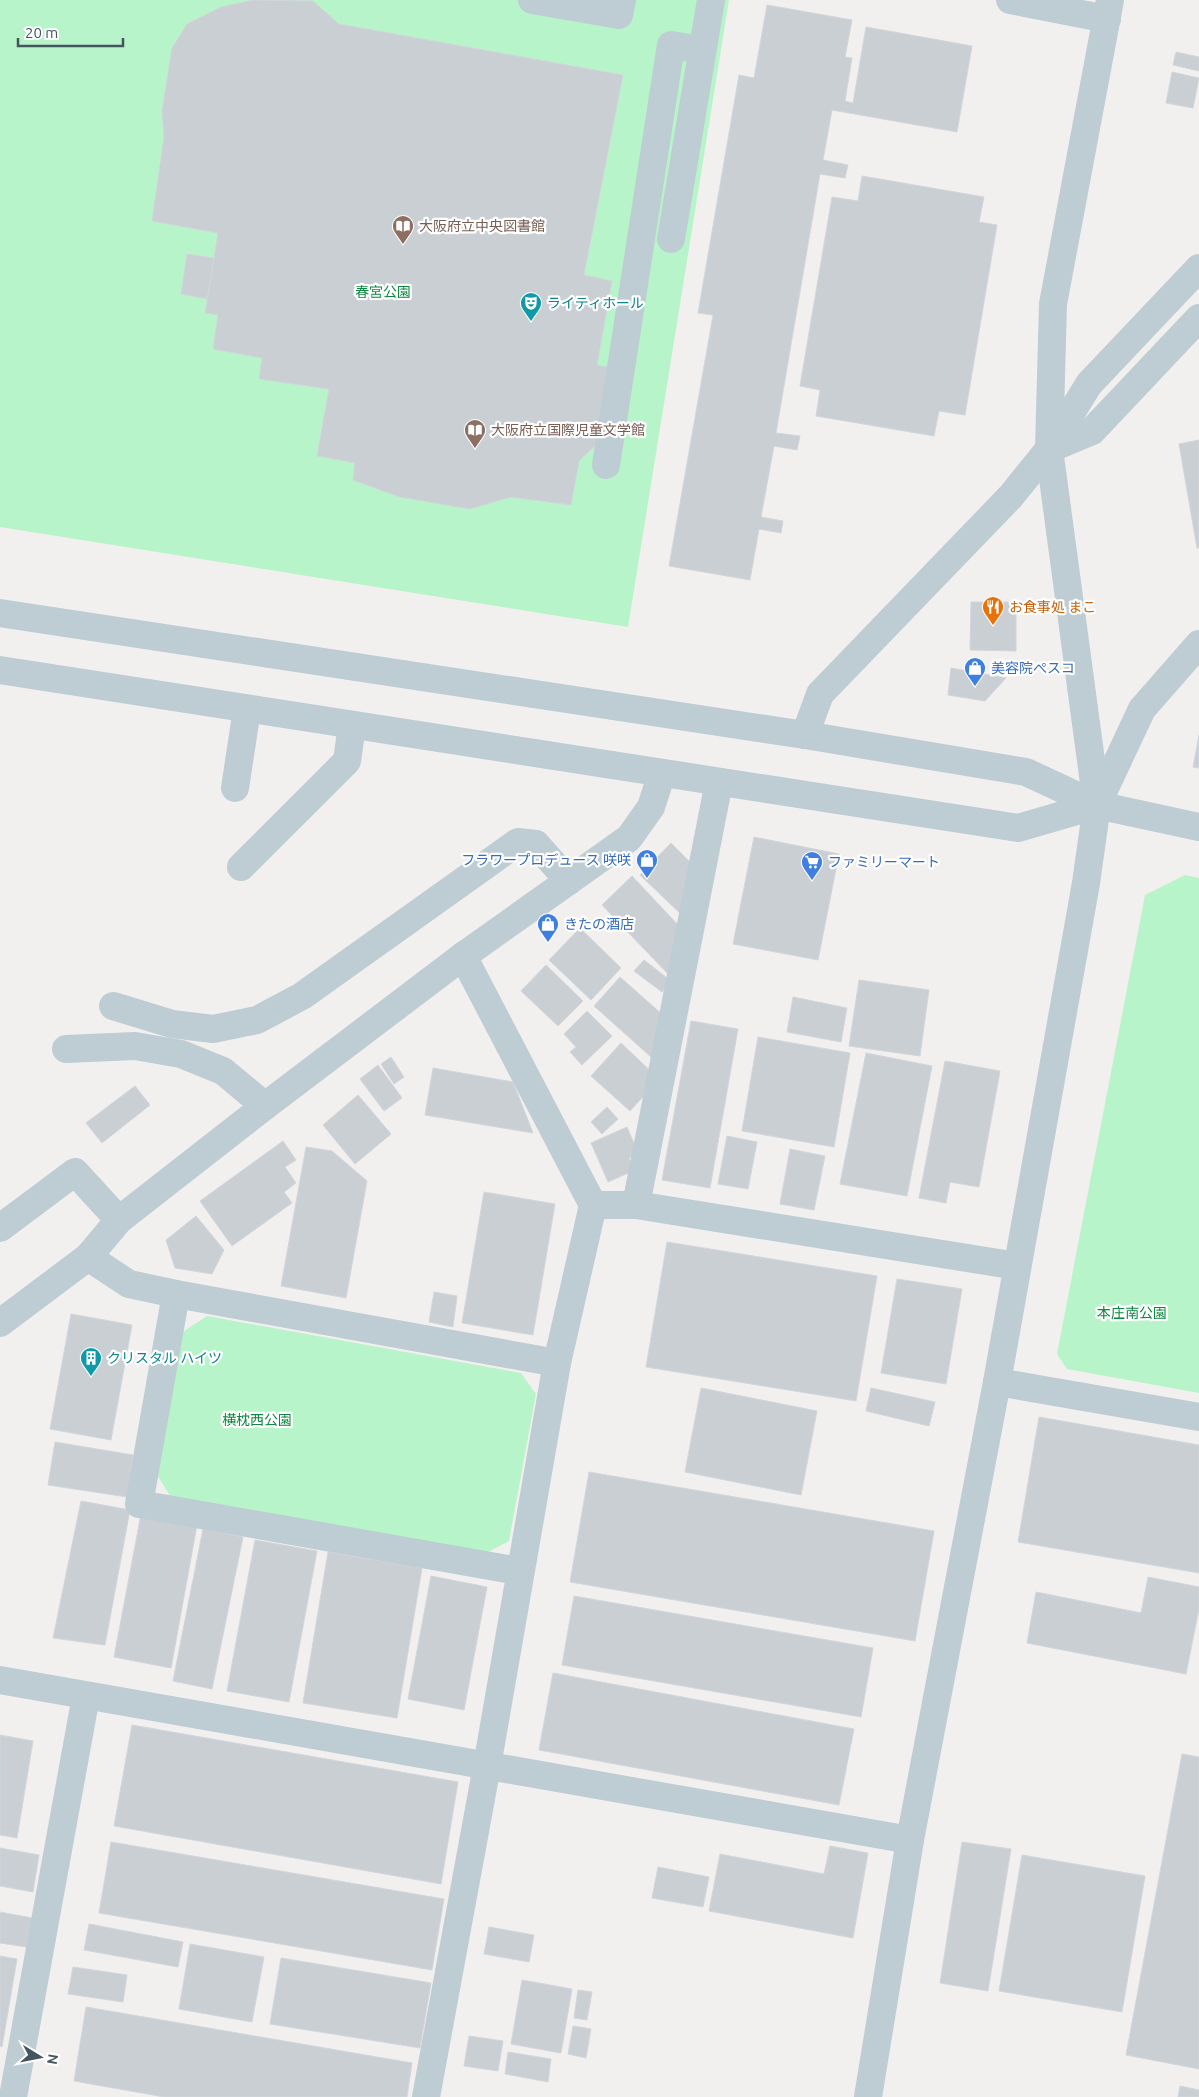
<svg xmlns="http://www.w3.org/2000/svg" width="1199" height="2097" font-family="Ubuntu,'Noto Sans JP',sans-serif">
  <style>
    .green { fill: #b8f4c9 }
    .building { fill: #cacfd4; stroke: #d2d6db }
    .lines { fill: none; stroke-linecap: round; stroke-linejoin: round }
    .minor { stroke: #beccd3; stroke-width: 28 }
    .labels { text-anchor: middle; dominant-baseline: central; stroke-width: 4.5; stroke-linejoin: round; paint-order: stroke }
    .education-label { font-size: 14px; fill: #785e54; stroke: #fff; text-anchor: start }
    .park-label { font-size: 14px; fill: #0c893e; stroke: #fff }
    .culture-label { font-size: 14px; fill: #0d838f; stroke: #fff; text-anchor: start }
    .food-label { font-size: 14px; fill: #c56008; stroke: #fff; text-anchor: start }
    .shop-label { font-size: 14px; fill: #366cbe; stroke: #fff; text-anchor: start }
  </style>
  <rect width="100%" height="100%" fill="#f2efef"/>
  <g class="green">
    <path d="M0,0H729L628,627L0,527Z"/>
    <path d="M1185,875L1199,878V1393L1067,1369L1057,1354L1145,895Z"/>
    <path d="M207,1316L521,1373L536,1394L509,1541L484,1554L172,1499L154,1470L178,1335Z"/>
  </g>
  <g class="building">
    <path d="M252,0L313,1L339,24L623,75L584,275L612,281L597,365L612,368L598,443L579,461L571,505L511,497L470,509L400,497L353,480L355,463L317,456L329,389L259,379L262,358L213,349L218,315L205,313L218,233L152,221L164,137L162,111L172,48L187,24L221,7Z"/>
    <path d="M767,5L852,20L845,57L852,58L845,101L853,103L866,27L972,46L957,132L832,110L823,160L848,165L845,178L820,174L776,433L800,436L797,450L774,446L761,517L783,521L781,533L759,529L750,580L669,566L713,315L698,313L739,75L754,78Z"/>
    <path d="M1176,52L1199,57V71L1173,65Z"/>
    <path d="M1172,72L1199,78L1193,108L1166,103Z"/>
    <path d="M862,176L984,197L979,222L997,225L965,415L939,411L934,436L816,416L820,390L800,386L832,197L858,201Z"/>
    <path d="M187,254L214,258L207,299L181,294Z"/>
    <path d="M1199,440V548H1197L1179,444Z"/>
    <path d="M971,602H1016V651L970,650Z"/>
    <path d="M951,668L1006,678L985,701L948,695Z"/>
    <path d="M1199,735V768L1193,767Z"/>
    <path d="M754,837L839,854L818,960L733,944Z"/>
    <path d="M671,843L692,864L685,918L640,875Z"/>
    <path d="M632,876L679,926L670,976L602,905Z"/>
    <path d="M580,928L621,968L591,1000L549,960Z"/>
    <path d="M644,960L671,981L662,992L634,971Z"/>
    <path d="M546,965L583,1001L558,1026L521,991Z"/>
    <path d="M620,977L664,1016L651,1057L594,1006Z"/>
    <path d="M859,980L929,990L920,1056L849,1046Z"/>
    <path d="M793,997L847,1008L841,1042L787,1032Z"/>
    <path d="M587,1011L612,1036L582,1065L570,1052L576,1047L564,1034Z"/>
    <path d="M691,1021L738,1029L710,1188L662,1180Z"/>
    <path d="M758,1037L850,1053L834,1147L742,1131Z"/>
    <path d="M621,1043L659,1079L630,1111L591,1076Z"/>
    <path d="M866,1053L932,1066L907,1196L840,1184Z"/>
    <path d="M391,1057L404,1077L394,1084L381,1064Z"/>
    <path d="M945,1061L1000,1071L979,1187L950,1182L946,1203L919,1198Z"/>
    <path d="M378,1065L402,1098L384,1111L360,1079Z"/>
    <path d="M433,1068L513,1082L533,1133L425,1115Z"/>
    <path d="M135,1086L150,1105L102,1143L86,1123Z"/>
    <path d="M358,1095L391,1134L355,1164L323,1125Z"/>
    <path d="M607,1107L618,1119L602,1134L591,1122Z"/>
    <path d="M627,1127L638,1153L629,1158L635,1170L608,1182L591,1143Z"/>
    <path d="M727,1136L757,1142L748,1189L718,1184Z"/>
    <path d="M283,1141L296,1160L285,1167L296,1183L284,1192L292,1203L232,1246L200,1201Z"/>
    <path d="M306,1147L332,1151L367,1181L346,1298L281,1286Z"/>
    <path d="M790,1149L825,1156L814,1210L780,1204Z"/>
    <path d="M484,1192L555,1204L533,1335L462,1323Z"/>
    <path d="M196,1216L224,1250L212,1274L175,1268L166,1240Z"/>
    <path d="M667,1242L877,1276L856,1401L646,1367Z"/>
    <path d="M897,1279L962,1289L946,1384L881,1373Z"/>
    <path d="M434,1292L457,1296L453,1327L429,1322Z"/>
    <path d="M71,1314L132,1325L111,1440L50,1429Z"/>
    <path d="M701,1388L817,1411L801,1495L685,1472Z"/>
    <path d="M871,1388L935,1402L929,1426L866,1411Z"/>
    <path d="M1039,1417L1199,1445V1573L1018,1542Z"/>
    <path d="M55,1442L133,1455L127,1497L48,1485Z"/>
    <path d="M589,1472L934,1531L915,1641L570,1582Z"/>
    <path d="M81,1501L130,1510L105,1645L53,1638Z"/>
    <path d="M141,1514L197,1525L171,1668L114,1657Z"/>
    <path d="M203,1529L243,1537L212,1689L173,1681Z"/>
    <path d="M255,1540L317,1551L289,1702L227,1691Z"/>
    <path d="M328,1552L422,1568L397,1718L303,1703Z"/>
    <path d="M431,1576L487,1587L464,1710L408,1699Z"/>
    <path d="M1148,1577L1199,1587V1609L1186,1674L1027,1643L1036,1592L1141,1613Z"/>
    <path d="M574,1596L873,1648L861,1717L562,1665Z"/>
    <path d="M553,1673L854,1729L839,1805L539,1750Z"/>
    <path d="M132,1725L458,1782L441,1884L114,1826Z"/>
    <path d="M0,1735L33,1741L17,1838L0,1835Z"/>
    <path d="M1182,1754L1199,1757V2069L1126,2055Z"/>
    <path d="M111,1842L444,1899L432,1970L99,1913Z"/>
    <path d="M962,1842L1011,1849L988,1991L940,1983Z"/>
    <path d="M830,1846L868,1853L853,1938L709,1911L720,1854L824,1874Z"/>
    <path d="M0,1848L39,1855L33,1892L0,1886Z"/>
    <path d="M1022,1855L1145,1876L1122,2012L999,1991Z"/>
    <path d="M658,1867L709,1877L703,1907L652,1898Z"/>
    <path d="M0,1912L32,1918L26,1947L0,1943Z"/>
    <path d="M89,1924L183,1942L178,1967L84,1950Z"/>
    <path d="M489,1927L534,1935L529,1962L484,1954Z"/>
    <path d="M190,1944L264,1957L252,2022L179,2009Z"/>
    <path d="M0,1956L17,1959L2,2047L0,2046Z"/>
    <path d="M281,1958L431,1983L420,2048L270,2024Z"/>
    <path d="M73,1967L127,1975L123,2002L68,1994Z"/>
    <path d="M522,1980L572,1989L561,2053L511,2044Z"/>
    <path d="M578,1990L592,1992L587,2020L574,2018Z"/>
    <path d="M86,2007L412,2063L407,2097H164L74,2081Z"/>
    <path d="M573,2026L591,2029L586,2058L568,2054Z"/>
    <path d="M469,2036L503,2041L498,2071L464,2066Z"/>
    <path d="M508,2052L551,2059L548,2082L505,2074Z"/>
    <path d="M1180,2086L1199,2090V2097H1178Z"/>
  </g>
  <g class="lines">
    <g class="minor">
      <path d="M532,0L619,15L622,0"/>
      <path d="M1010,0L1107,19"/>
      <path d="M671,239L711,0"/>
      <path d="M1049,449L1092,431L1199,318"/>
      <path d="M606,465L671,45L702,50"/>
      <path d="M0,613L805,735L1026,772L1097,805L1199,827"/>
      <path d="M0,670L1018,828L1097,805L1142,709L1199,644"/>
      <path d="M805,735L820,694L1011,496L1049,449L1089,384L1199,268"/>
      <path d="M235,788L247,709"/>
      <path d="M241,867L347,761L352,725"/>
      <path d="M113,1006L172,1024L213,1029L257,1020L302,996L518,842L536,844L569,881"/>
      <path d="M66,1049L135,1046L181,1054L223,1071L265,1106"/>
      <path d="M593,1205H636L1017,1266"/>
      <path d="M636,1205L719,782"/>
      <path d="M0,1228L75,1172L119,1220"/>
      <path d="M88,1257L129,1284L176,1294L557,1363"/>
      <path d="M176,1294L139,1504L519,1571"/>
      <path d="M0,1323L88,1257L119,1220L265,1106L463,956L629,838L651,807L662,773"/>
      <path d="M997,1382L1199,1417"/>
      <path d="M0,1680L910,1840"/>
      <path d="M13,2097L86,1696"/>
      <path d="M426,2097L487,1766L557,1363L593,1205L463,956"/>
      <path d="M868,2097L910,1840L997,1382L1086,883L1097,805L1049,449L1053,304L1110,0"/>
    </g>
  </g>
  <defs>
    <g id="library-pin" transform="scale(1.125)"><path d="M0 17L-7.5 6A9.5 9.5 0 1 1 7.5 6Z" fill="#8d6e63" stroke="#fff"/><path d="M-6-4Q-3-5.5-.7-3.5V5Q-3 3-6 4ZM6-4Q3-5.5 .7-3.5V5Q3 3 6 4Z" fill="#fff"/></g>
    <g id="theatre-pin" transform="scale(1.125)"><path d="M0 17L-7.5 6A9.5 9.5 0 1 1 7.5 6Z" fill="#0f9aa8" stroke="#fff"/><path d="M-5-5.5Q0-4 5-5.5V0Q5 5 0 6Q-5 5-5 0ZM-3.3-2.5H-1v1.5H-3.3ZM1-2.5H3.3v1.5H1ZM-2.8 1Q0 5.5 2.8 1Z" fill="#fff"/></g>
    <g id="restaurant-pin" transform="scale(1.125)"><path d="M0 17L-7.5 6A9.5 9.5 0 1 1 7.5 6Z" fill="#e8710a" stroke="#fff"/><path d="M-5-6h1v4h1v-4h1v4h1v-4h1v5L-1.5 .5V6h-2V.5L-5-1ZM5-6V6H3V1.5H1.5Q1.5-4 5-6Z" fill="#fff"/></g>
    <g id="shop-pin" transform="scale(1.125)"><path d="M0 17L-7.5 6A9.5 9.5 0 1 1 7.5 6Z" fill="#3f7fe0" stroke="#fff"/><path d="M-5-2.5h2.3a2.7 3.5 0 0 1 5.4 0H5L5.5 6h-11ZM-1.5-2.5h3a1.5 2.3 0 0 0-3 0Z" fill="#fff"/></g>
    <g id="supermarket-pin" transform="scale(1.125)"><path d="M0 17L-7.5 6A9.5 9.5 0 1 1 7.5 6Z" fill="#3f7fe0" stroke="#fff"/><path d="M-6-5.5h2.5l.6 2H6L4.5 2H-2.5L-4.4-4H-6ZM-1.5 3.2a1.3 1.3 0 1 0 .1 0ZM3 3.2a1.3 1.3 0 1 0 .1 0Z" fill="#fff"/></g>
    <g id="building-pin" transform="scale(1.125)"><path d="M0 17L-7.5 6A9.5 9.5 0 1 1 7.5 6Z" fill="#0f9aa8" stroke="#fff"/><path d="M-4-6H4V6H1V3H-1V6H-4ZM-2.5-4.3h1.7v1.8h-1.7ZM.8-4.3h1.7v1.8H.8ZM-2.5-1h1.7V.8h-1.7ZM.8-1h1.7V.8H.8Z" fill="#fff"/></g>
  </defs>
  <g fill-rule="evenodd">
    <use href="#library-pin" x="403" y="226"/>
    <use href="#theatre-pin" x="531" y="303"/>
    <use href="#library-pin" x="475" y="430"/>
    <use href="#restaurant-pin" x="993" y="607"/>
    <use href="#shop-pin" x="975" y="668"/>
    <use href="#shop-pin" x="647" y="860"/>
    <use href="#supermarket-pin" x="812" y="862"/>
    <use href="#shop-pin" x="548" y="924"/>
    <use href="#building-pin" x="91" y="1358"/>
  </g>
  <g class="labels">
    <g class="education-label">
      <text x="419" y="226">大阪府立中央図書館</text>
      <text x="491" y="430">大阪府立国際児童文学館</text>
    </g>
    <g class="park-label">
      <text x="383" y="292">春宮公園</text>
      <text x="1132" y="1313">本庄南公園</text>
      <text x="257" y="1420">横枕西公園</text>
    </g>
    <g class="culture-label">
      <text x="547" y="303">ライティホール</text>
      <text x="107" y="1358">クリスタル ハイツ</text>
    </g>
    <g class="food-label">
      <text x="1009" y="607">お食事処 まこ</text>
    </g>
    <g class="shop-label">
      <text x="991" y="668">美容院ぺスコ</text>
      <text x="631" y="860" text-anchor="end">フラワープロデュース 咲咲</text>
      <text x="828" y="862">ファミリーマート</text>
      <text x="564" y="924">きたの酒店</text>
    </g>
  </g>
  <g transform="translate(40 2057) rotate(100)" stroke="#ffffff" stroke-width="4" paint-order="stroke">
  <path d="M0-4L9 19L0 12L-9 19Z" fill="#45555f"/>
  <text y="-8" font-size="14" font-weight="bold" text-anchor="middle" fill="#45555f">N</text>
  </g>
  <path d="M18 38v8h105v-8" fill="none" stroke="#45555f" stroke-width="2.5"/>
  <text x="25" y="38" font-size="15" fill="#45555f" stroke="#ffffff" stroke-width="4" paint-order="stroke">20 m</text>
</svg>
